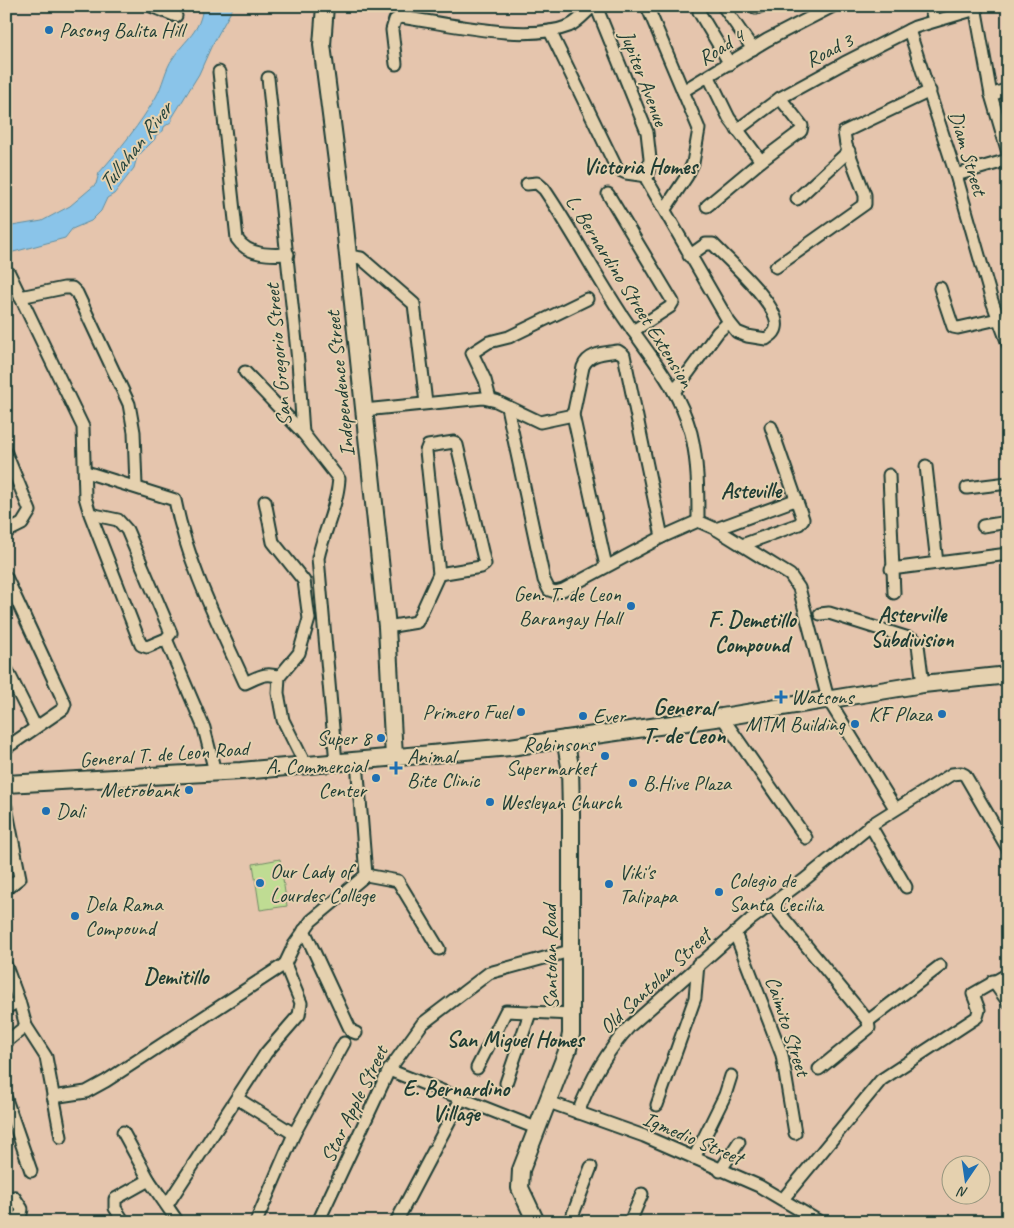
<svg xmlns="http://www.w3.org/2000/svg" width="1014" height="1228" font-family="Caveat,sans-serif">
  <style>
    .green { fill: #bfdc93; stroke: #6f8c64 }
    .water { fill: #8ac4e9; stroke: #5f8ea1 }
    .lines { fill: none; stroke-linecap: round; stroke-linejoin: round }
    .street-casing { stroke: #1f3d34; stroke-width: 15 }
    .secondary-casing { stroke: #1f3d34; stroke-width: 20 }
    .street { stroke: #e5d1af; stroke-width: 11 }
    .secondary { stroke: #e5d1af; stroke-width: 16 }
    .poi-dot { fill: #1f6fb2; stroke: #e5d1af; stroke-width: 2 }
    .labels { text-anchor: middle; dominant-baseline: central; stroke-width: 4; stroke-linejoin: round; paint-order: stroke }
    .poi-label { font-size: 21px; fill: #1f3d34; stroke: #e5d1af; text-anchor: start }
    .street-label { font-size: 21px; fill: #1f3d34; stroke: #e5d1af }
    .water-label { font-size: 22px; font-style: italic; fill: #24443d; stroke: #e5d1af }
    .neighbourhood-label { font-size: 22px; font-weight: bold; fill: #1f3d34; stroke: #e5d1af }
    .quarter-label { font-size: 24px; font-weight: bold; fill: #1f3d34; stroke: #e5d1af }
  </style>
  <rect width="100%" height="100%" fill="#e5c5ad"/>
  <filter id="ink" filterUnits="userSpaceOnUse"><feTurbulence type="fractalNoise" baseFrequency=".02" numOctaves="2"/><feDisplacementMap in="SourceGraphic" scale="10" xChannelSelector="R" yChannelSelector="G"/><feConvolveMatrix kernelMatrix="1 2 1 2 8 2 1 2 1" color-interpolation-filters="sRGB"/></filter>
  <g filter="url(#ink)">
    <path class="green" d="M280,859L287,906L260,910L253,864Z"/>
    <path class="water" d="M203,6H234L211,47L199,74L172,118V121L164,127L163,131L156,135L155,139L137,157L134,168L114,194L107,198L101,211L91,221L72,229L65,238L6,254V227L42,221L70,206L96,184L99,173C120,149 140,124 156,97C163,85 165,69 173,58C186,38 200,33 203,6Z"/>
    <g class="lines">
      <g class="street-casing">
        <g id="street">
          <path d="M151,6L176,16"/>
          <path d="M596,6L647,132L650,159L647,180L729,322L737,332L747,336L766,339C770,336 775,334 776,328C782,307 728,260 713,244H706L689,256"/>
          <path d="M647,6L699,129L693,163L687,176L665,209"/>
          <path d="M723,6L753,49"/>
          <path d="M930,6L934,20"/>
          <path d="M975,6L991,95L1008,153"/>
          <path d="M756,8L761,6"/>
          <path d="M699,12L730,64"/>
          <path d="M400,17C446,23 526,43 569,26C578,22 585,13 593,6"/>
          <path d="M909,30L956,175L992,301L1008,344"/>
          <path d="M550,31L617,169L626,173L647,176"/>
          <path d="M396,64L392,30L395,20L400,17L401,6"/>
          <path d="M219,72L237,239C248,256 271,255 288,254"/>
          <path d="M709,77L729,118L761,161"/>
          <path d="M268,78L298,361L303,433"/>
          <path d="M683,91L767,40L833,6"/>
          <path d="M991,95L1008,89"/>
          <path d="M737,130L780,98L844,63L915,27L976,9"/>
          <path d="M956,175L1008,160"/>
          <path d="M527,184L537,183L544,189C572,230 595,274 622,315C648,354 678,386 691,433C698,461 698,492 698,521"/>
          <path d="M608,194L673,302L670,307L633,331"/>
          <path d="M797,199L849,151"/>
          <path d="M707,206L761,161L801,131L802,126L780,98"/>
          <path d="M348,256L361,258L414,304L426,403"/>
          <path d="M776,267L865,204V195L846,145L844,132L930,91"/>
          <path d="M9,273L83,427L85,497L90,514L141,645L147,647L166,639L171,633L127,530L118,520L90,514"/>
          <path d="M940,288L953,327L958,328L998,319"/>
          <path d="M20,297L64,288H72L77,293L129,404L134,432L136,486"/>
          <path d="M245,372L303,433L339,479C337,507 324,531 318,558L336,763"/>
          <path d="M674,392L718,332L729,322"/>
          <path d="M490,399L485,380L472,353L489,342L509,337L587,299"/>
          <path d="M507,407L544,580L549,590L555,592L563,590L662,537L698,521L716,529L790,575L799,588L828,699L895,808"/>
          <path d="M364,410L483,398L496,401L540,422L573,415"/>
          <path d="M6,453L30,511L22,524L6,532"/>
          <path d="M926,466L937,563"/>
          <path d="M86,472L175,500C188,565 218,623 245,683C257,678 266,671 279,677"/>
          <path d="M889,475L894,593"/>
          <path d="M967,488L1008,483"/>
          <path d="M265,501L273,542L304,581L309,619L299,653L279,677L278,693L283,720L306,766"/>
          <path d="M983,526L1008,522"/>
          <path d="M716,529L795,500"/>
          <path d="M742,545L799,524L803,519L771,427"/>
          <path d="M606,566L573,415L583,367C588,353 605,353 618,351L624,355L662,537"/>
          <path d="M891,569L1008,554"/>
          <path d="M6,577L65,704L63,709L6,748"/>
          <path d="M820,614L829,613L915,640L918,645L923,684"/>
          <path d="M387,627L417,622L439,574L481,567L485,564L457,445L454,442L428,446L426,451L439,574"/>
          <path d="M166,639L204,728L215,772"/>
          <path d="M6,668L35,726"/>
          <path d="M722,717L806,838"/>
          <path d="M6,807L20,878L6,889"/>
          <path d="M870,825L906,887"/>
          <path d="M366,875L398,881L439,949"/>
          <path d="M772,904L868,1021L869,1028L819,1069"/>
          <path d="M304,930L351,1031L356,1033"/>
          <path d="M735,933L782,1055L795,1133"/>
          <path d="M6,966L19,1001L26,1026L46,1057L61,1137"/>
          <path d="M993,981L1008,1002"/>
          <path d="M6,1008L19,1001"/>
          <path d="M868,1021L940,966"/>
          <path d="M6,1042L26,1026"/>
          <path d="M477,1068L506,1011L572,1014"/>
          <path d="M389,1070L536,1128"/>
          <path d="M506,1083L530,1013"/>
          <path d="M53,1097L86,1092L106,1081L285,964"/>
          <path d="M6,1099L31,1171"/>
          <path d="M238,1099L294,1134"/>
          <path d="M546,1101L644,1136L759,1186L820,1222"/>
          <path d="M657,1105L695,998L698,964"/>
          <path d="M578,1113C590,1080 606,1052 630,1026L750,920L804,880L874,823L952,774L961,773L965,775L1008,849"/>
          <path d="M123,1132L149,1180L178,1222"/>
          <path d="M694,1158L725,1095L731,1076"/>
          <path d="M720,1171L739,1142"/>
          <path d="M783,1199L881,1080L977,1017L979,1010L973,994L1008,974"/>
          <path d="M6,1200L14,1197L22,1209L21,1214L12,1222"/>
          <path d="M167,1205L266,1053L299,1015L301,1003L285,964L294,945L311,921L366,875L357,762"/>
          <path d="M124,1222L115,1208V1199L149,1180"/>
          <path d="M256,1222L294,1134L344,1043"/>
          <path d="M318,1222L389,1070L422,1024L489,973L570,951"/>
          <path d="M396,1222L461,1099"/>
          <path d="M570,1222L591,1167"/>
          <path d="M630,1222L642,1194"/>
        </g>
      </g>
      <g class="secondary-casing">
        <g id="secondary">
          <path d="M325,6L322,45L343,208L387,627L394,757"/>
          <path d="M6,784L241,771L510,747L722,717L923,684L1008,675"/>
          <path d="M536,1222L520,1188L521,1170L568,1049L571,1034V814L570,766L565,739"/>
        </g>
      </g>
      <use href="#street" class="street"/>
      <use href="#secondary" class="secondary"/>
    </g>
  </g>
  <g class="poi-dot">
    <circle cx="49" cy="30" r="5"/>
    <circle cx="631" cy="606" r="5"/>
    <path d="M778.5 689.5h5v5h5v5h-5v5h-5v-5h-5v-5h5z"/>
    <circle cx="521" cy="712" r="5"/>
    <circle cx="942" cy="714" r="5"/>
    <circle cx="583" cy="716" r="5"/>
    <circle cx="855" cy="724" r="5"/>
    <circle cx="381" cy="738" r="5"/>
    <circle cx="605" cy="756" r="5"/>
    <path d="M393.5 760.5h5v5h5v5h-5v5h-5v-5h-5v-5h5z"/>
    <circle cx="376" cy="778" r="5"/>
    <circle cx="633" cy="783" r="5"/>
    <circle cx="189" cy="790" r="5"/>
    <circle cx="490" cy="802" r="5"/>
    <circle cx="46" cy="811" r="5"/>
    <circle cx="260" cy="883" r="5"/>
    <circle cx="609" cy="884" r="5"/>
    <circle cx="719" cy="892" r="5"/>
    <circle cx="75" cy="916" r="5"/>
  </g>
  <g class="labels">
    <g class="poi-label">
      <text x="59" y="30">Pasong Balita Hill</text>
      <text x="621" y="594" text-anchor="end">Gen. T. de Leon<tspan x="621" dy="24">Barangay Hall</tspan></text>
      <text x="791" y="697">Watsons</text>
      <text x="511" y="712" text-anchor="end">Primero Fuel</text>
      <text x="932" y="714" text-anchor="end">KF Plaza</text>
      <text x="593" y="716">Ever</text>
      <text x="845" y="724" text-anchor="end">MTM Building</text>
      <text x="371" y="738" text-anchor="end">Super 8</text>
      <text x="595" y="744" text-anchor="end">Robinsons<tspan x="595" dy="24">Supermarket</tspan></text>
      <text x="407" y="756">Animal<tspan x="407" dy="24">Bite Clinic</tspan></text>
      <text x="366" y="766" text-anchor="end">A. Commercial<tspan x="366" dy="24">Center</tspan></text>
      <text x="643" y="783">B.Hive Plaza</text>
      <text x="179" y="790" text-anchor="end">Metrobank</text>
      <text x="500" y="802">Wesleyan Church</text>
      <text x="56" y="811">Dali</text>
      <text x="270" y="871">Our Lady of<tspan x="270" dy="24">Lourdes College</tspan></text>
      <text x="619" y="872">Viki's<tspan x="619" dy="24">Talipapa</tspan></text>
      <text x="729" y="880">Colegio de<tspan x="729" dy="24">Santa Cecilia</tspan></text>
      <text x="85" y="904">Dela Rama<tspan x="85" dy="24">Compound</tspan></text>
    </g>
    <g class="street-label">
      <text transform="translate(721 47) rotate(-32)">Road 4</text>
      <text transform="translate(829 50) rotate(-27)">Road 3</text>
      <text transform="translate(644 78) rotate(69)">Jupiter Avenue</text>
      <text transform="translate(968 153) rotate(73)">Diam Street</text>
      <text transform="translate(630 291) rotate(58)">L. Bernardino Street Extension</text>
      <text transform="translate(278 355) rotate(-95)">San Gregorio Street</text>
      <text transform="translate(340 384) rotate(-96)">Independence Street</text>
      <text transform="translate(164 754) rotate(-4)">General T. de Leon Road</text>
      <text transform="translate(550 957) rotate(-91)">Santolan Road</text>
      <text transform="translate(655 981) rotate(-43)">Old Santolan Street</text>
      <text transform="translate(788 1026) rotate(72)">Caimito Street</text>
      <text transform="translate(354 1104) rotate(-64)">Star Apple Street</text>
      <text transform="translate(693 1138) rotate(23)">Igmedio Street</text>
    </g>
    <g class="water-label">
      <text transform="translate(135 147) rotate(-52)">Tullahan River</text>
    </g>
    <g class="neighbourhood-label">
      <text x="640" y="167">Victoria Homes</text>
      <text x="751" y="491">Asteville</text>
      <text x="912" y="615">Asterville<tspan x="912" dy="25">Subdivision</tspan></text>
      <text x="752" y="620">F. Demetillo<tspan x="752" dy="25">Compound</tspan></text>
      <text x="176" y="977">Demitillo</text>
      <text x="515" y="1040">San Miguel Homes</text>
      <text x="456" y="1089">E. Bernardino<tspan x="456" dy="25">Village</tspan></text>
    </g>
    <g class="quarter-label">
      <text x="684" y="707">General<tspan x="684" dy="28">T. de Leon</tspan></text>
    </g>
  </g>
  <rect width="1014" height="1228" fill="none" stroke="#e5d1af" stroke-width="25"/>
  <rect x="12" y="12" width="989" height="1203" fill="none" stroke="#1f3d34" stroke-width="2" filter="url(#ink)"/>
  <g transform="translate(966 1180) rotate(193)"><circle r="24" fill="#e5d1af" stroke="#96967e"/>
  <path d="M0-4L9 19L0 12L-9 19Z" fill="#1f6fb2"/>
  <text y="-8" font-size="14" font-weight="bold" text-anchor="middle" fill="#1f3d34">N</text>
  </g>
</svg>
